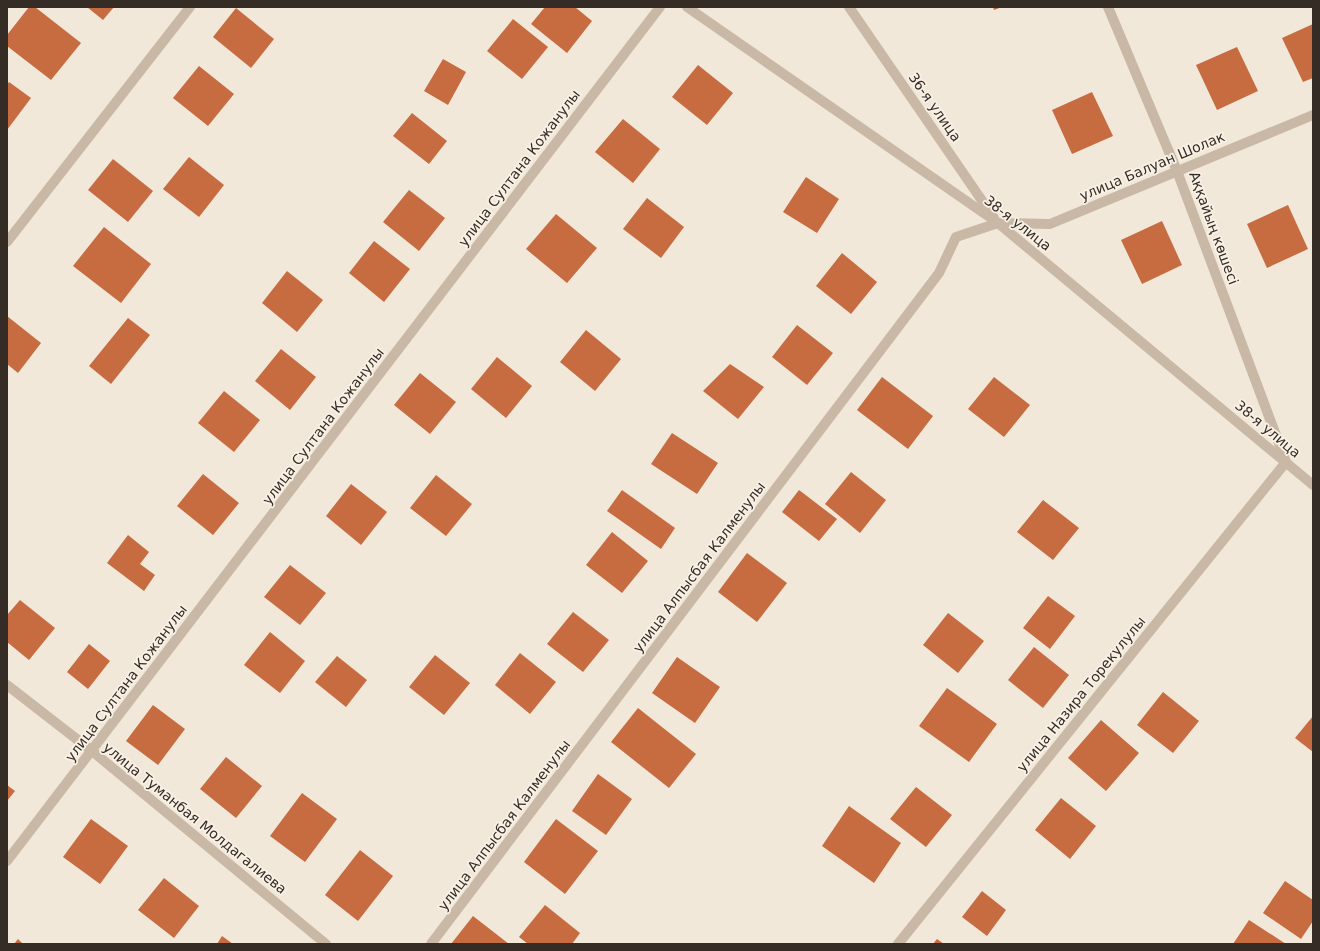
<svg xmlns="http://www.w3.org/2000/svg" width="1320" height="951" font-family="'DejaVu Sans',sans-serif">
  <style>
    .building { fill: #c76b41 }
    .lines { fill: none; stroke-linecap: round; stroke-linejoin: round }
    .minor { stroke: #c9b8a5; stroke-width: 10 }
    .labels { text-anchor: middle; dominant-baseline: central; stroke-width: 3.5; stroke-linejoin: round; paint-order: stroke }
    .street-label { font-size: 14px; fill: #352c26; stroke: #f9f1e5 }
  </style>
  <rect width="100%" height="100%" fill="#f1e8d9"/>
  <g class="building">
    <path d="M29,7H35L81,43L51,80L7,46V35Z"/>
    <path d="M87,7H114L103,20Z"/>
    <path d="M545,7H575L592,21L567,53L531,24Z"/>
    <path d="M993,7H1002L994,10Z"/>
    <path d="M236,8L274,39L251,68L213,37Z"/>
    <path d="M513,19L548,47L522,79L487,51Z"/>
    <path d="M1313,24V78L1303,82L1282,38Z"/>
    <path d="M1237,47L1258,91L1217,110L1196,65Z"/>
    <path d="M443,59L466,72L448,105L424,91Z"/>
    <path d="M698,65L733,93L707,125L672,97Z"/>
    <path d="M199,66L234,94L208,126L173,98Z"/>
    <path d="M9,82L31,98L7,130V85Z"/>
    <path d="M1092,92L1113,136L1072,154L1052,110Z"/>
    <path d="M412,113L447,141L429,164L393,136Z"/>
    <path d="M623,119L660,149L633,183L595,152Z"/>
    <path d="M189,157L224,185L199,217L163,189Z"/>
    <path d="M113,159L153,191L128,222L88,190Z"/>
    <path d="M806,177L839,199L817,233L783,212Z"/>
    <path d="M409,190L445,218L419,251L383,222Z"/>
    <path d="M647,198L684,227L661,258L623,229Z"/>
    <path d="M1288,205L1308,249L1267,268L1247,224Z"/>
    <path d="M556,214L597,248L567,283L526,249Z"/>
    <path d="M1162,221L1182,265L1142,284L1121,240Z"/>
    <path d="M104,227L151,264L121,303L73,266Z"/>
    <path d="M374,241L410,269L384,302L349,273Z"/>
    <path d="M842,253L877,282L851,314L816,286Z"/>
    <path d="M287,271L323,300L297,332L262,303Z"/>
    <path d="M7,316L41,343L18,373L7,364Z"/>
    <path d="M128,318L150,335L111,384L89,366Z"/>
    <path d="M797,325L833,353L807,385L772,357Z"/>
    <path d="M586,330L621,359L595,391L560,362Z"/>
    <path d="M281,349L316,377L290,410L255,381Z"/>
    <path d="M497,357L532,386L506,418L471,389Z"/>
    <path d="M730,364L764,387L738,419L703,391Z"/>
    <path d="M420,373L456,402L430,434L394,405Z"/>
    <path d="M882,377L933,416L908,449L857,410Z"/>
    <path d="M994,377L1030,405L1004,437L968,409Z"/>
    <path d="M224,391L260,420L234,452L198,423Z"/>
    <path d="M672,433L718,463L697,494L651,464Z"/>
    <path d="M851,472L886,500L860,533L825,504Z"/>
    <path d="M203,474L239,503L213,535L177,506Z"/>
    <path d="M436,475L472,504L446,536L410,508Z"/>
    <path d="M351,484L387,512L361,545L326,516Z"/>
    <path d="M622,490L675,528L661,549L607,511Z"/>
    <path d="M799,490L837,519L819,541L782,512Z"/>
    <path d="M1043,500L1079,528L1053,560L1017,532Z"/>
    <path d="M612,532L648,561L622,593L586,565Z"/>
    <path d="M128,535L149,552L140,564L155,575L144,591L107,563Z"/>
    <path d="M747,553L787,583L757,622L718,592Z"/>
    <path d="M290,565L326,593L300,625L264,597Z"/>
    <path d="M1048,596L1075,616L1050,649L1023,628Z"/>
    <path d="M20,600L55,628L29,660L7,642V615Z"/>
    <path d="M573,612L609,640L583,672L547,644Z"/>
    <path d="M948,613L984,641L958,673L923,645Z"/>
    <path d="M270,632L305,661L280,693L244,665Z"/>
    <path d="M89,644L110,661L88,689L67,672Z"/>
    <path d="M1034,647L1069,675L1043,708L1008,680Z"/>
    <path d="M520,653L556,682L530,714L495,685Z"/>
    <path d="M435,655L470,683L444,715L409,687Z"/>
    <path d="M337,656L367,680L346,707L315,682Z"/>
    <path d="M677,657L720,687L695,723L652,693Z"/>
    <path d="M947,688L997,724L969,762L919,726Z"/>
    <path d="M1163,692L1199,721L1173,753L1137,725Z"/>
    <path d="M153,705L185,729L158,765L126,741Z"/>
    <path d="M638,708L696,754L669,788L611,742Z"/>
    <path d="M1313,716V752L1295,738Z"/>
    <path d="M1101,720L1139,753L1106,791L1068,758Z"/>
    <path d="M226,757L262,786L236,818L200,789Z"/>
    <path d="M598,774L632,799L606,835L572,811Z"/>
    <path d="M7,785L15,791L7,801Z"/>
    <path d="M916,787L952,815L926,847L890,819Z"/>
    <path d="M302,793L337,819L305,862L270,836Z"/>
    <path d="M1061,798L1096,826L1070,859L1035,830Z"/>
    <path d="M849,806L901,843L874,883L822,846Z"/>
    <path d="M91,819L128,846L100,884L63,857Z"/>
    <path d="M556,819L598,851L565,894L524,862Z"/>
    <path d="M360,850L393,876L358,921L325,895Z"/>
    <path d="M164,878L199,906L174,938L138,910Z"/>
    <path d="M1285,881L1313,900V921L1301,939L1263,913Z"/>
    <path d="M982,891L1006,910L987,936L962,917Z"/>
    <path d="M545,905L580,933L572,944H528L519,937Z"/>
    <path d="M473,916L509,944H451Z"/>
    <path d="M1249,920L1286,944H1233Z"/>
    <path d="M222,936L233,944H217Z"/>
    <path d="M18,939L23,944H14Z"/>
    <path d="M937,939L944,944H933Z"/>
  </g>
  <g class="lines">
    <g class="minor">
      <path d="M687,7L998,223L1313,485"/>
      <path d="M849,7L994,218"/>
      <path d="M7,242L190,7"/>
      <path d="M7,685L92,751L326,944"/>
      <path d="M7,861L660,7"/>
      <path d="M431,944L939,273L956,237L998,223L1050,224L1313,115"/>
      <path d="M898,944L1286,462L1177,171L1108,7"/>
    </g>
  </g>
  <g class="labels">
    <g class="street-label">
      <text transform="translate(935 107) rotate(55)">36-я улица</text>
      <text transform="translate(1152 166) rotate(-23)">улица Балуан Шолак</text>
      <text transform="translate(519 168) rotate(-53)">улица Султана Кожанулы</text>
      <text transform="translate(1018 223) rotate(38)">38-я улица</text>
      <text transform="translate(1214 228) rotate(70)">Аққайың көшесі</text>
      <text transform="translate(323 426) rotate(-53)">улица Султана Кожанулы</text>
      <text transform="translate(1268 429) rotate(40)">38-я улица</text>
      <text transform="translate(699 567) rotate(-53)">улица Алпысбая Калменулы</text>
      <text transform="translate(126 683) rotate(-53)">улица Султана Кожанулы</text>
      <text transform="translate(1081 694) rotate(-51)">улица Назира Торекулулы</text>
      <text transform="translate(195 818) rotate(39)">улица Туманбая Молдагалиева</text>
      <text transform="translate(504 825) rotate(-53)">улица Алпысбая Калменулы</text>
    </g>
  </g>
  <rect width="1320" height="951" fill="none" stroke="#352c26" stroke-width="16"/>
</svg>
